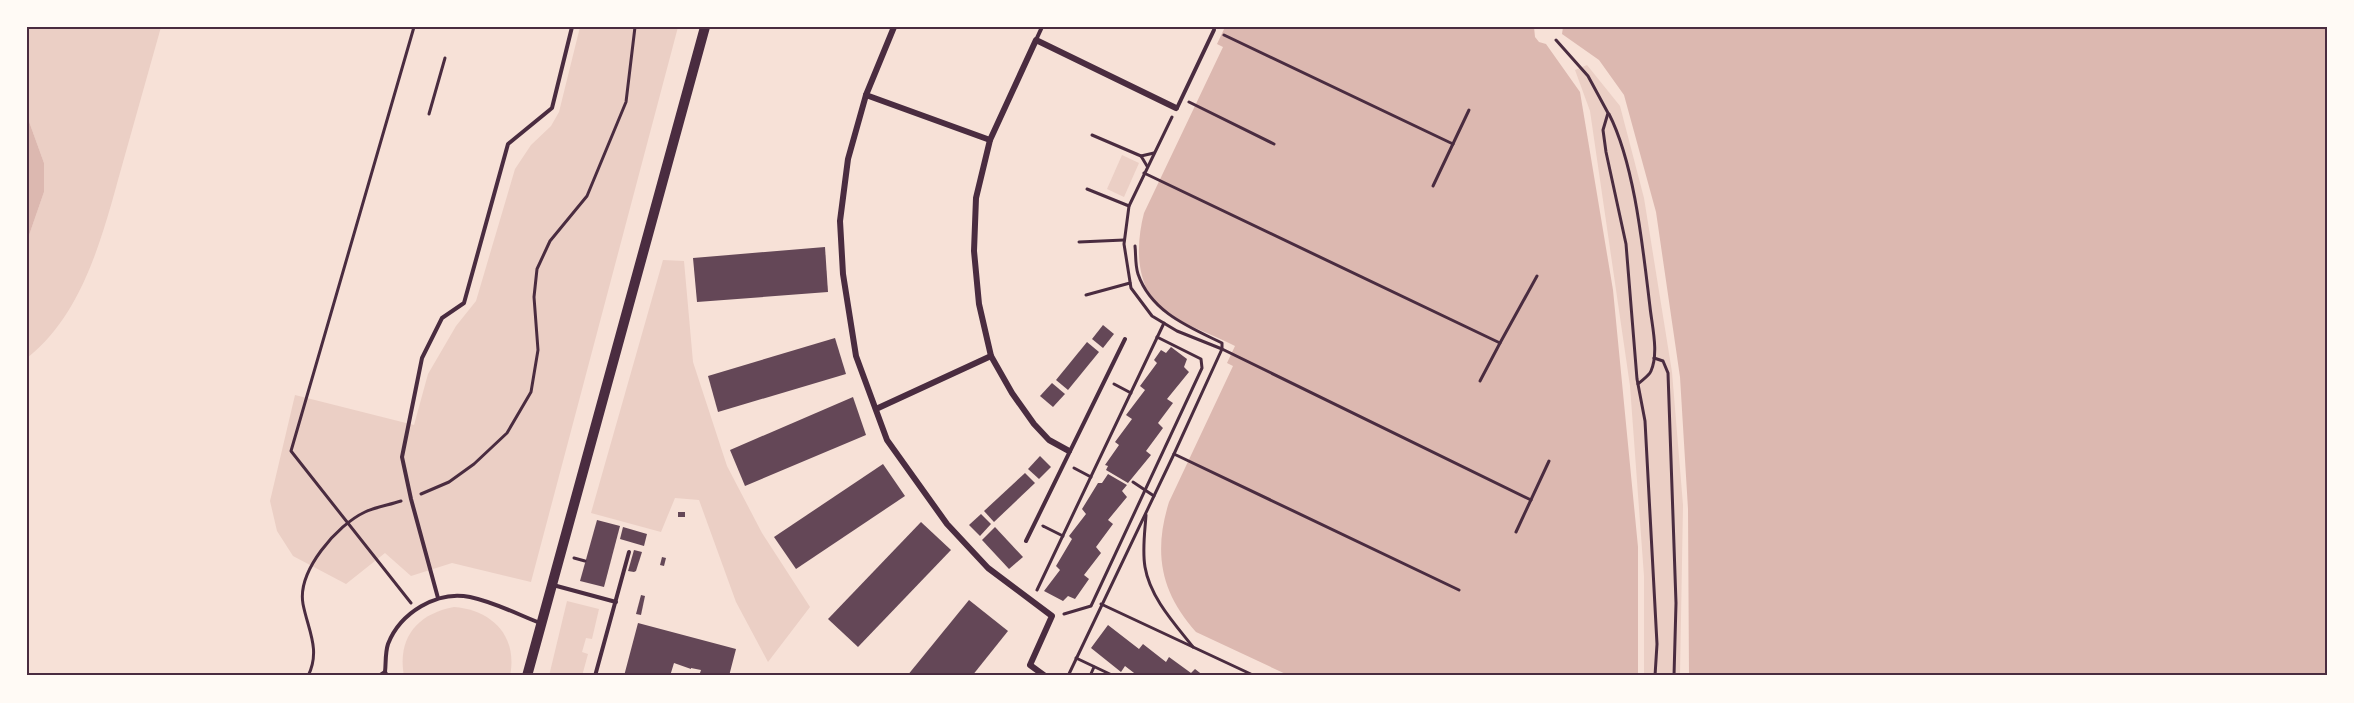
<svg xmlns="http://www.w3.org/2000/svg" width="2354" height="703" font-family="Cabin,sans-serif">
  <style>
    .green { fill: #ebcfc5 }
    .water { fill: #dcb8b0 }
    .building { fill: #644757 }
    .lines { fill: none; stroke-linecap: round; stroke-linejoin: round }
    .path { stroke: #4a2c40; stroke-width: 3 }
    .service { stroke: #4a2c40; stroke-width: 4 }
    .minor { stroke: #4a2c40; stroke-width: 6 }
    .tertiary { stroke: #4a2c40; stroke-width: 10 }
    .neatline { fill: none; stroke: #4a2c40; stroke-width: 2 }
  </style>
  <rect width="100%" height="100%" fill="#f7e1d7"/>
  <g class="green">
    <path d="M27,27H161C149,70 137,112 125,155C105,225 87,311 27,358V241L44,192V163L27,116Z"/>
    <path d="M580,27H678L531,582L452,563L411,576L385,553L346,584L293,556L277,531L270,501L295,395L414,425L428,374L456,326L476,301L515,169L531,145L551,126L559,112Z"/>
    <path d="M1587,65L1620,106L1644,198L1672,372L1683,505L1680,676H1644V576L1630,386L1590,111L1575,70Z"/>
    <path d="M1122,155L1139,163L1124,197L1107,189Z"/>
    <path d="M663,260L684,261L693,362L727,466L762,533L810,607L768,662L736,602L699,500L675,498L661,532L591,513Z"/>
    <path d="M567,601L599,609L592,639L586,638L582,652L588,654L582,676H549Z"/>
    <path d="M454,607C492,610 518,636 510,676H404C397,638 417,614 454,607Z"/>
  </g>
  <g class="water">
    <path d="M1225,27H1534L1535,37L1539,42L1546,44L1580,92L1613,290L1638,547V676H1290L1196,632C1161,593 1153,553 1169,502L1233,366L1227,363L1235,346C1214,335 1189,327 1169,314C1135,292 1135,248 1144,213L1223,47L1217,44Z"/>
    <path d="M1563,27H2327V676H1689L1688,509L1680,377L1656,212L1624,95L1599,60L1562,34Z"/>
    <path d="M27,116L44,163V192L27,241Z"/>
  </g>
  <g class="building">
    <path d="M825,247L828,292L697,302L693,258Z"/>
    <path d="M1103,325L1114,334L1103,348L1092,339Z"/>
    <path d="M835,338L846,374L718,412L708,376Z"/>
    <path d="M1087,342L1099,352L1068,390L1056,380Z"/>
    <path d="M1171,347L1187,359L1184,367L1189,372L1167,399L1173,403L1158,423L1163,428L1146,451L1151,455L1128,483L1106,470L1108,466L1105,465L1119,445L1115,442L1132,419L1126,415L1145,390L1140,386L1157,363L1154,360L1161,350L1166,353Z"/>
    <path d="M1052,383L1065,394L1053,407L1040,396Z"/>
    <path d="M853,397L866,435L745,486L730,450Z"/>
    <path d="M1040,456L1051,467L1039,479L1028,469Z"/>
    <path d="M883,464L905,496L796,569L774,537Z"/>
    <path d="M1025,473L1035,483L994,522L984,511Z"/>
    <path d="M1108,474L1127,485L1122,491L1127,497L1108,520L1113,524L1096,547L1101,553L1084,575L1089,579L1075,599L1068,596L1063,601L1044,591L1060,570L1056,566L1072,539L1069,536L1086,514L1082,509L1098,483H1102Z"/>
    <rect x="678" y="512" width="7" height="5"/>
    <path d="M981,514L991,524L980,536L969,525Z"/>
    <path d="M597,520L620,526L604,587L580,581Z"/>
    <path d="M921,522L951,550L858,647L828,619Z"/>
    <path d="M623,527L647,534L644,546L620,539Z"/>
    <path d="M995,527L1023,557L1009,569L982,540Z"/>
    <path d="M634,550L642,552L636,571L634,572L628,571Z"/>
    <path d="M662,557L666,558L664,566L660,565Z"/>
    <path d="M641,595L645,596L641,615L636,614Z"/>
    <path d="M969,600L1008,631L972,676H907Z"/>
    <path d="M638,623L736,649L729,676H699L701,670L691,668V669L674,663L670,676H624Z"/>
    <path d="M1108,625L1139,649L1143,644L1166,662L1169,657L1191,673L1195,669L1204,676H1138L1125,666L1121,672L1091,648Z"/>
  </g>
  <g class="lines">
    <g class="path">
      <path d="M1224,35L1453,144"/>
      <path d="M1556,40L1588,76L1608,113L1603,130L1606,152L1626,244L1637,379L1645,421L1657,644L1655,676"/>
      <path d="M1189,102L1274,144"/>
      <path d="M429,114L445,58"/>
      <path d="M1609,114C1635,165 1643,250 1650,307C1652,326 1659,353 1651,371C1649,376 1642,380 1638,384"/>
      <path d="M1092,135L1141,156"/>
      <path d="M1147,166L1141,156L1154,153"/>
      <path d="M1144,173L1500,343L1537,276"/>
      <path d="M1433,186L1469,110"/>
      <path d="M1087,189L1129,206"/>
      <path d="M1079,242L1124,240"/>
      <path d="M1135,246C1136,255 1135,265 1138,274C1151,312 1189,327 1222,343V349L1531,500"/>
      <path d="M1086,295L1130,283"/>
      <path d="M1654,358L1663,361L1668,373L1676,603L1674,676"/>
      <path d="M1480,381L1500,343"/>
      <path d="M1114,384L1131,393"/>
      <path d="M1174,454L1459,590"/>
      <path d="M1074,468L1091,477"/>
      <path d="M1133,482L1154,496"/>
      <path d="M421,494L449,482L474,464L507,433L531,392L538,350L534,297L537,269L550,241L587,196L626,102L635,27"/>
      <path d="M1146,515C1145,531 1142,550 1145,567C1150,597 1174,623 1193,647"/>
      <path d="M1043,526L1063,536"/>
      <path d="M1516,532L1549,461"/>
      <path d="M574,558L585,561"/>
      <path d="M1037,590L1164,323"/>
      <path d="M411,603L291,451L414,27"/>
      <path d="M1101,604L1255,676"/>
      <path d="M1064,614L1091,606L1202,368L1201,359L1157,337"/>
      <path d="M1076,658L1114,676"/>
      <path d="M308,676C321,650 308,630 303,604C297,571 337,525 365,512C376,507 389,505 401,501"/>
      <path d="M1068,676L1174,454L1222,349L1177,331L1152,316L1131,288L1124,244L1129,206L1172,117"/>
      <path d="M1090,676L1094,667"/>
    </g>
    <g class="service">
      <path d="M1036,40L1042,27"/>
      <path d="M1177,108L1214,30"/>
      <path d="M1026,541L1125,339"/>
      <path d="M553,585L616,602"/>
      <path d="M438,598L411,499L402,457L422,358L442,318L464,303L508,144L552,108L572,27"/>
      <path d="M379,676L385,672"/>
      <path d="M387,676L385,672C386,664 385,653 388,644C400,613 437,590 470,597C494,602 517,614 540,623"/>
      <path d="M595,676L629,552"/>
    </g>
    <g class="minor">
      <path d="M894,27L866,95L848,159L840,221L843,274L856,356L887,440L947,524L988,568L1052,616L1030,665L1045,676"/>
      <path d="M866,95L990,140"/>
      <path d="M876,409L991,356"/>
      <path d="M1069,451L1049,440L1034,424L1012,393L991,356L979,304L974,251L976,198L990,140L1036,40L1176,108"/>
    </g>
    <path class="tertiary" d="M527,676L705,27"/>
  </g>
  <rect width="2354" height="703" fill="none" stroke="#fffaf5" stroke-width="57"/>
  <rect x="28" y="28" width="2298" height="646" class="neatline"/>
</svg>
